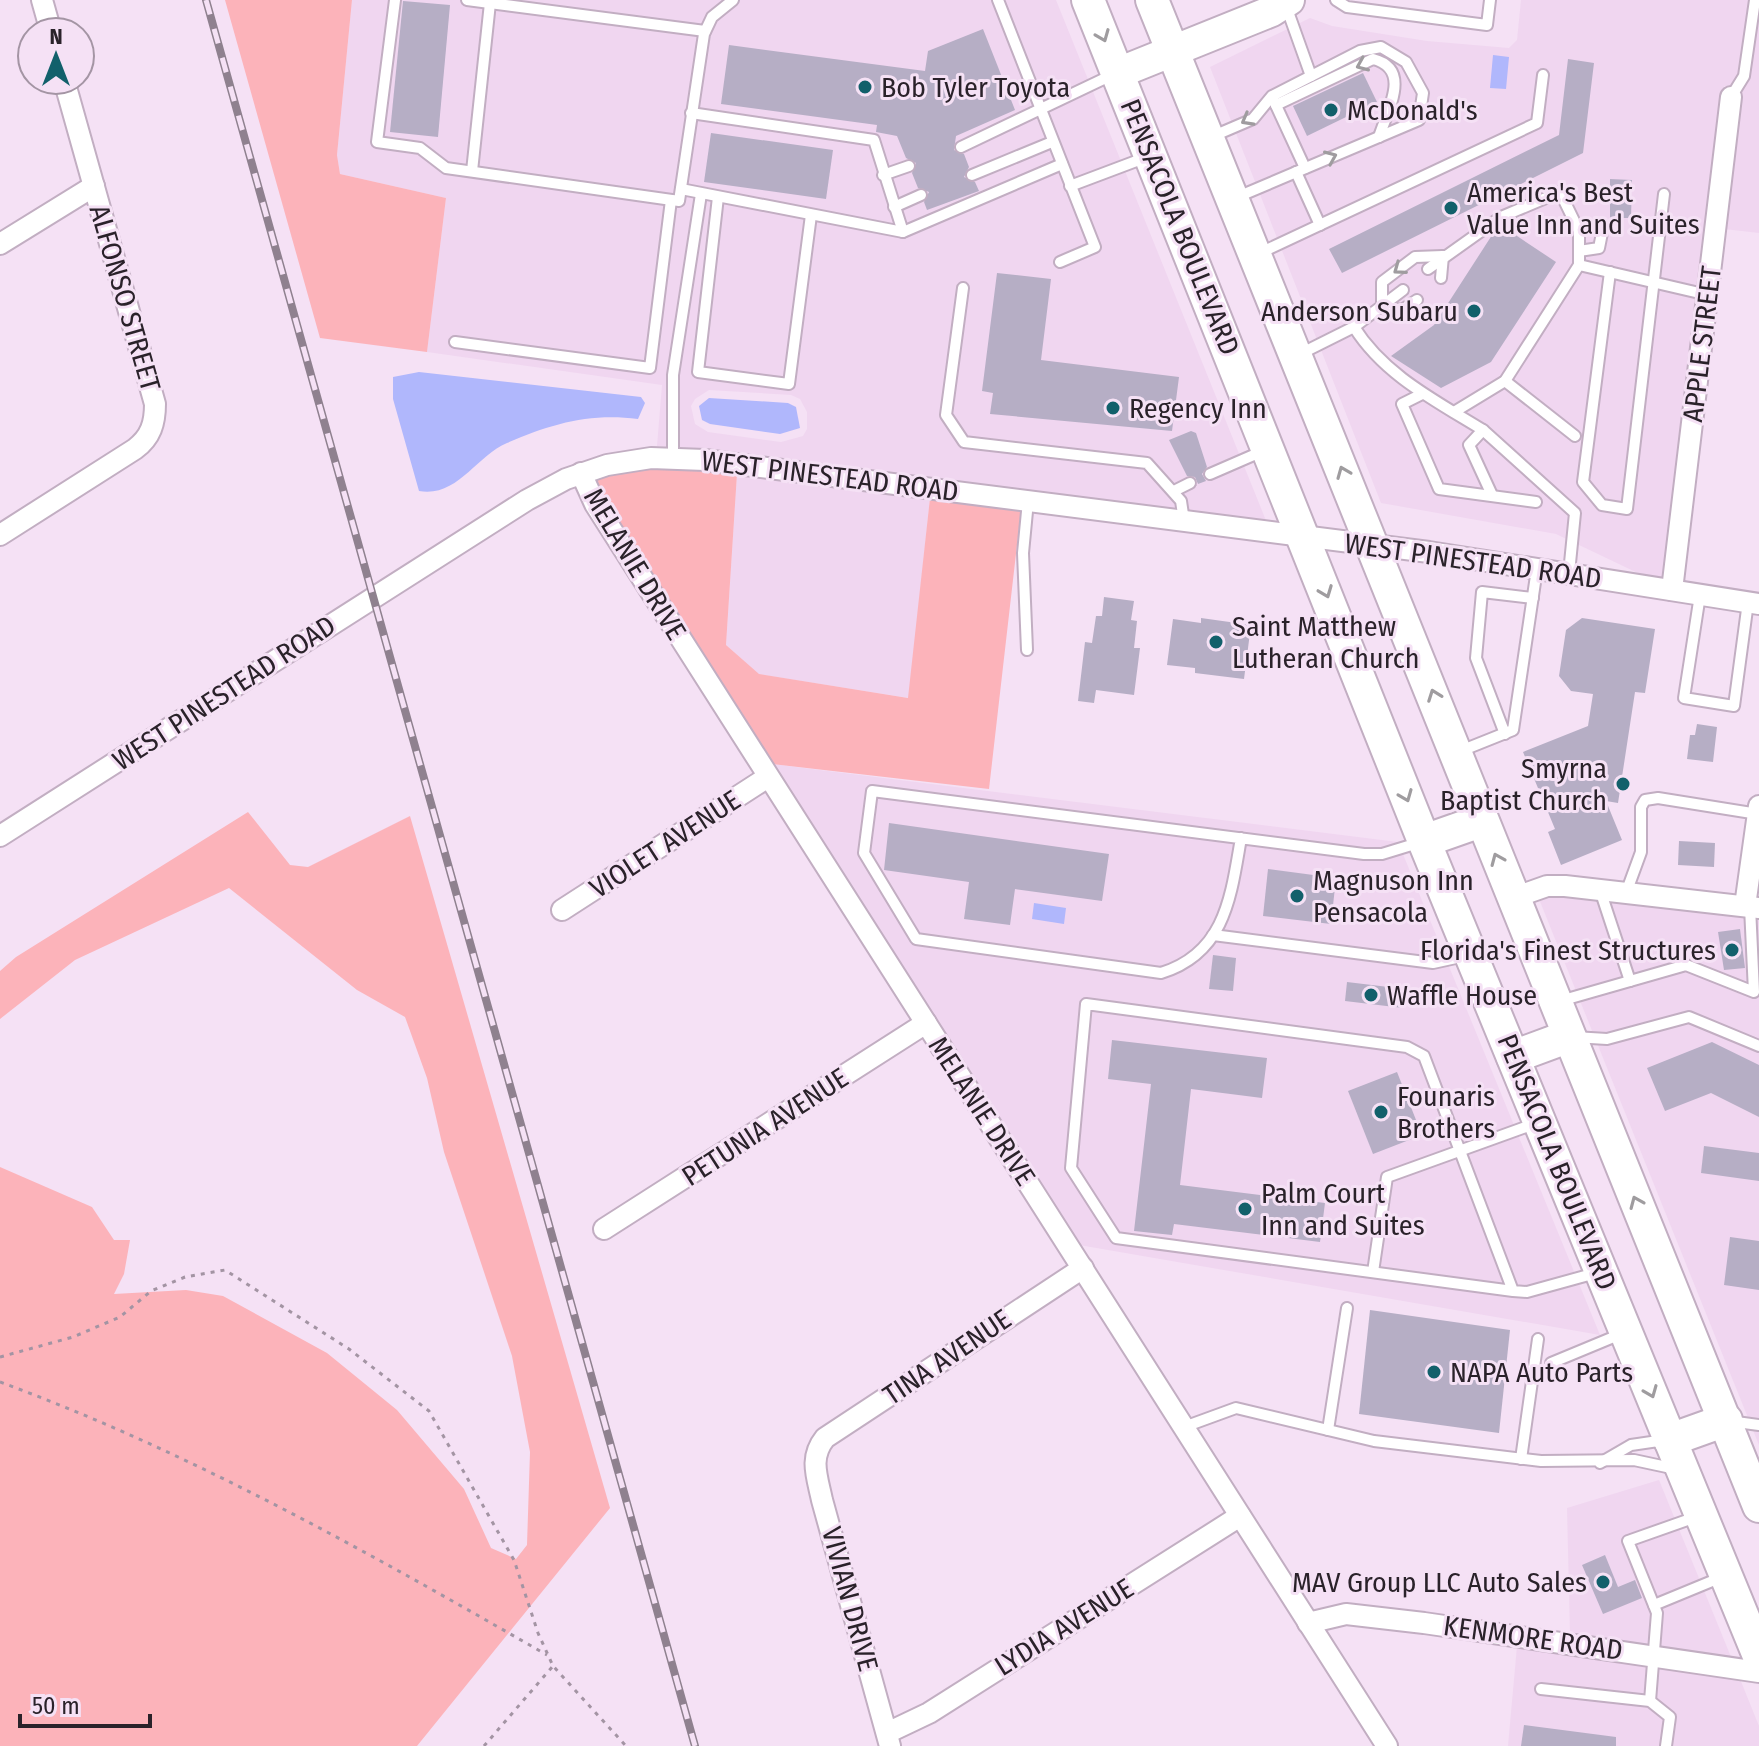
<svg xmlns="http://www.w3.org/2000/svg" width="1759" height="1746" font-family="'Fira Sans Condensed',sans-serif">
  <style>
    .built { fill: #f0d6f0; fill-rule: evenodd }
    .green { fill: #fcb3ba }
    .water { fill: #b0b7fc }
    .building { fill: #b6aec5 }
    .lines { fill: none; stroke-linecap: round; stroke-linejoin: round }
    .lane-casing { stroke: #c2aec2; stroke-width: 14 }
    .street-casing { stroke: #c2aec2; stroke-width: 24 }
    .secondary-casing { stroke: #c2aec2; stroke-width: 34 }
    .primary-casing { stroke: #c2aec2; stroke-width: 36 }
    .path { stroke: #a394a3; stroke-width: 3; stroke-dasharray: 4 6; stroke-linecap: butt }
    .lane { stroke: #fff; stroke-width: 10 }
    .street { stroke: #fff; stroke-width: 20 }
    .secondary { stroke: #fff; stroke-width: 30 }
    .primary { stroke: #fff; stroke-width: 32 }
    .rail-casing { stroke: #8f818f; stroke-width: 8 }
    .rail { stroke: #f5e1f5; stroke-width: 5; stroke-dasharray: 15; stroke-linecap: butt }
    .oneway { stroke: #9f9c9f }
    .poi-dot { fill: #12606b; stroke: #f5e1f5; stroke-width: 3 }
    .labels { text-anchor: middle; dominant-baseline: central; stroke-width: 6; stroke-linejoin: round; paint-order: stroke }
    .poi-label { font-size: 28px; fill: #2a222a; stroke: #f5e1f5; text-anchor: start }
    .street-label { font-size: 28px; fill: #2a222a; stroke: #f5e1f5 }
  </style>
  <rect width="100%" height="100%" fill="#f5e1f5"/>
  <g class="built">
    <path d="M352,0H1056L1267,523L657,446L662,385L427,352L446,198L340,174L337,155ZM709,390L791,395L800,399L807,412V429L803,436L781,442L708,432L695,424L691,406L695,399Z"/>
    <path d="M1521,0H1759V233L1724,229L1741,89L1724,86L1665,579L1644,576L1556,534L1381,503L1210,67L1310,18L1332,26L1427,41L1509,48L1517,40Z"/>
    <path d="M737,474L930,498L909,698L758,674L726,645Z"/>
    <path d="M772,764L1398,842L1600,1335L1079,1245Z"/>
    <path d="M1549,896L1759,919V1445L1539,899Z"/>
    <path d="M1659,1480L1731,1657L1570,1633L1567,1508Z"/>
    <path d="M1517,1646L1740,1679L1759,1726V1746H1508Z"/>
  </g>
  <g class="green">
    <path d="M225,0H352L337,155L340,174L446,198L427,352L320,338Z"/>
    <path d="M672,468L737,474L726,645L759,674L908,698L930,498L1021,510L989,789L772,764L593,480L630,471Z"/>
    <path d="M248,812L290,865L308,867L410,816L610,1508L417,1746H0V1167L92,1207L114,1240H130L124,1274L114,1294L186,1290L223,1296L327,1353L397,1410L464,1489L491,1548L516,1559L527,1545L530,1452L512,1356L444,1152L427,1078L405,1017L357,990L229,888L75,960L0,1019V971L16,957Z"/>
  </g>
  <g class="water">
    <path d="M1493,55L1509,57L1506,89L1490,88Z"/>
    <path d="M419,372L641,397L645,403L638,419C588,413 552,424 507,443C476,456 457,498 419,491L393,399V377Z"/>
    <path d="M709,398L788,403L796,407L800,428L780,434L710,424L702,420L699,406Z"/>
    <path d="M1034,903L1066,908L1064,924L1032,919Z"/>
  </g>
  <g class="building">
    <path d="M403,1L450,5L438,137L390,132Z"/>
    <path d="M983,29L1015,110L956,136L954,150L964,154L969,167L964,177L975,182L979,191L927,210L924,202L929,192L918,188L912,173L916,163L906,158L897,136L876,132L877,125L721,104L729,45L925,71L928,51Z"/>
    <path d="M1568,59L1594,63L1583,153L1342,273L1329,249L1559,135Z"/>
    <path d="M1363,73L1377,102L1307,136L1293,106Z"/>
    <path d="M711,133L833,150L826,199L704,182Z"/>
    <path d="M1610,179L1632,180L1631,218H1610Z"/>
    <path d="M1502,226L1556,262L1491,362L1441,388L1391,356L1434,325L1494,232Z"/>
    <path d="M997,273L1051,279L1041,360L1179,377L1172,431L990,414L993,393L982,391Z"/>
    <path d="M1191,431L1196,433L1207,467L1202,474L1206,481L1198,484L1195,477L1187,476L1169,440Z"/>
    <path d="M1104,597L1134,601L1131,620L1137,621L1134,648H1140L1134,695L1096,690L1094,703L1078,701L1085,642L1092,643L1096,616H1102Z"/>
    <path d="M1201,618L1251,625L1244,679L1195,673V668L1167,665L1173,619L1201,623Z"/>
    <path d="M1582,618L1655,629L1645,693L1635,692L1618,803L1606,801L1622,840L1561,865L1548,832L1555,829L1523,752L1588,726L1593,694L1571,691L1559,676L1566,630Z"/>
    <path d="M1697,724L1717,727L1713,762L1687,759L1690,735H1695Z"/>
    <path d="M889,823L1109,854L1102,901L1015,889L1010,925L964,919L969,882L884,870Z"/>
    <path d="M1679,841L1715,843L1714,867L1678,865Z"/>
    <path d="M1268,869L1336,878L1331,924L1263,916Z"/>
    <path d="M1740,929L1745,968L1724,970L1718,932Z"/>
    <path d="M1213,955L1236,958L1233,991L1209,989Z"/>
    <path d="M1347,982L1405,989L1403,1008L1345,1001Z"/>
    <path d="M1112,1040L1267,1058L1262,1098L1191,1089L1180,1185L1325,1203L1320,1242L1174,1224L1172,1235L1134,1231L1151,1084L1108,1079Z"/>
    <path d="M1712,1042L1759,1065V1117L1711,1093L1665,1111L1647,1068Z"/>
    <path d="M1397,1072L1422,1135L1373,1154L1348,1091Z"/>
    <path d="M1704,1146L1759,1153V1181L1701,1173Z"/>
    <path d="M1730,1237L1759,1241V1290L1724,1285Z"/>
    <path d="M1370,1310L1510,1330L1499,1433L1359,1414Z"/>
    <path d="M1605,1555L1618,1587L1635,1580L1642,1598L1603,1614L1582,1565Z"/>
    <path d="M1524,1725L1616,1737V1746H1521Z"/>
  </g>
  <g class="lines">
    <g class="lane-casing">
      <g id="lane">
        <path d="M395,0L377,142L420,148L446,168L679,201L704,34L712,17L733,0"/>
        <path d="M467,0L705,31"/>
        <path d="M998,0L1095,247L1060,262"/>
        <path d="M1336,0L1347,7L1487,25L1490,0"/>
        <path d="M1286,6L1311,76"/>
        <path d="M1731,97L1744,76L1755,0"/>
        <path d="M1274,101L1305,168"/>
        <path d="M1276,105L1373,59C1412,69 1388,109 1379,137"/>
        <path d="M691,113L874,140L903,232"/>
        <path d="M1211,137L1253,119L1272,96L1360,51L1381,47L1406,62L1423,93L1419,120L1235,198"/>
        <path d="M961,147L1112,75"/>
        <path d="M472,171L490,3"/>
        <path d="M1296,172L1320,225"/>
        <path d="M883,175L909,166"/>
        <path d="M972,175L1052,142"/>
        <path d="M1070,186L1147,157"/>
        <path d="M681,189L903,232L1062,164"/>
        <path d="M718,197L698,372L789,384L811,215"/>
        <path d="M894,207L921,195"/>
        <path d="M1579,251L1599,248L1603,228H1614"/>
        <path d="M1260,253L1537,123L1543,75"/>
        <path d="M1579,265L1708,295"/>
        <path d="M1428,269L1501,217L1560,192L1579,231V265L1505,381L1454,412"/>
        <path d="M1610,272L1583,482L1602,505L1627,509L1664,194"/>
        <path d="M1441,278L1443,256"/>
        <path d="M963,288L946,415L964,442L1147,463L1181,501L1184,521"/>
        <path d="M1382,307V282L1415,257L1443,256"/>
        <path d="M1382,307L1402,310L1417,300"/>
        <path d="M1354,327C1384,375 1436,401 1483,430L1469,445L1492,495"/>
        <path d="M455,342L650,368L671,200"/>
        <path d="M1298,355L1354,327L1403,290"/>
        <path d="M1505,381L1575,436"/>
        <path d="M1422,394L1402,404L1439,489L1536,502"/>
        <path d="M1483,430L1575,513L1569,573"/>
        <path d="M673,458V375L701,194"/>
        <path d="M1210,474L1263,451"/>
        <path d="M1174,491L1190,483"/>
        <path d="M1700,595L1684,698L1734,706L1748,602"/>
        <path d="M1027,650L1023,553L1028,501"/>
        <path d="M1505,734L1476,658L1482,592L1533,598"/>
        <path d="M1458,752L1513,730L1537,569"/>
        <path d="M1241,838C1231,895 1226,953 1161,973L916,939L864,853L872,791L1364,854H1382L1418,843"/>
        <path d="M1600,890L1630,981"/>
        <path d="M1626,893L1641,852V807L1645,800L1658,798L1758,814"/>
        <path d="M1213,935L1433,963L1465,956"/>
        <path d="M1560,1001L1686,965L1754,992L1750,907"/>
        <path d="M1574,1037L1607,1039L1689,1017L1759,1046"/>
        <path d="M1373,1272L1387,1177L1534,1124"/>
        <path d="M1513,1291L1424,1056L1407,1047L1086,1004L1071,1168L1116,1238L1513,1291L1527,1292L1596,1273"/>
        <path d="M1551,1363L1621,1334"/>
        <path d="M1729,1421L1759,1425"/>
        <path d="M1184,1427L1236,1408L1374,1441L1541,1461L1634,1460L1676,1469"/>
        <path d="M1328,1430L1347,1308"/>
        <path d="M1521,1459L1538,1339"/>
        <path d="M1600,1463L1631,1445L1665,1440"/>
        <path d="M1654,1605L1722,1577"/>
        <path d="M1541,1689L1650,1701L1670,1717L1666,1746"/>
        <path d="M1650,1701L1657,1613L1628,1541L1696,1517"/>
      </g>
    </g>
    <g class="street-casing">
      <g id="street">
        <path d="M42,0L51,32"/>
        <path d="M0,244L94,186"/>
        <path d="M581,473L595,504L1387,1746"/>
        <path d="M0,535L135,449C151,437 155,423 155,404L64,80"/>
        <path d="M1672,590L1731,97"/>
        <path d="M0,836L527,500L566,479L607,465L651,458L705,460L1429,552L1759,604"/>
        <path d="M1513,898L1547,886H1565L1759,908"/>
        <path d="M1745,906L1759,806"/>
        <path d="M562,910L768,777"/>
        <path d="M604,1229L926,1023"/>
        <path d="M1308,1623L1346,1614L1424,1623L1759,1672"/>
        <path d="M887,1733L929,1713L1240,1516"/>
        <path d="M890,1746L822,1500C817,1476 809,1458 825,1438L1083,1268"/>
      </g>
    </g>
    <g class="secondary-casing">
      <path id="secondary" d="M1118,73L1272,11L1289,0"/>
    </g>
    <g class="primary-casing">
      <g id="primary">
        <path d="M1088,0L1424,841L1759,1656"/>
        <path d="M1152,0L1759,1506"/>
        <path d="M1424,841L1481,821"/>
        <path d="M1513,1057L1567,1037"/>
        <path d="M1670,1440L1726,1420"/>
      </g>
    </g>
    <g class="path">
      <path d="M0,1357L73,1337L120,1317L151,1291L185,1277L225,1270L349,1349L429,1411L514,1560L538,1633L553,1666L626,1746"/>
      <path d="M0,1382C191,1452 371,1554 547,1655"/>
      <path d="M484,1746L553,1666"/>
    </g>
    <use href="#lane" class="lane"/>
    <use href="#street" class="street"/>
    <use href="#secondary" class="secondary"/>
    <use href="#primary" class="primary"/>
    <g class="rail-casing">
      <path id="rail" d="M206,0L695,1746"/>
    </g>
    <use href="#rail" class="rail"/>
  </g>
  <defs><path id="oneway-chevron" d="M-2-3.5L2.5 0L-2 3.5" fill="none" stroke-width="1.6" stroke-linecap="round" stroke-linejoin="round" transform="scale(2)"/></defs>
  <g class="oneway">
    <use href="#oneway-chevron" transform="translate(1103 36) rotate(68)"/>
    <use href="#oneway-chevron" transform="translate(1362 65) rotate(157)"/>
    <use href="#oneway-chevron" transform="translate(1247 120) rotate(151)"/>
    <use href="#oneway-chevron" transform="translate(1331 157) rotate(-23)"/>
    <use href="#oneway-chevron" transform="translate(1399 269) rotate(144)"/>
    <use href="#oneway-chevron" transform="translate(1343 472) rotate(-112)"/>
    <use href="#oneway-chevron" transform="translate(1326 592) rotate(69)"/>
    <use href="#oneway-chevron" transform="translate(1434 695) rotate(-110)"/>
    <use href="#oneway-chevron" transform="translate(1406 796) rotate(68)"/>
    <use href="#oneway-chevron" transform="translate(1497 859) rotate(-113)"/>
    <use href="#oneway-chevron" transform="translate(1636 1202) rotate(-113)"/>
    <use href="#oneway-chevron" transform="translate(1651 1392) rotate(68)"/>
  </g>
  <g class="poi-dot">
    <circle cx="865" cy="87" r="8"/>
    <circle cx="1331" cy="110" r="8"/>
    <circle cx="1451" cy="208" r="8"/>
    <circle cx="1474" cy="311" r="8"/>
    <circle cx="1113" cy="408" r="8"/>
    <circle cx="1216" cy="642" r="8"/>
    <circle cx="1623" cy="784" r="8"/>
    <circle cx="1297" cy="896" r="8"/>
    <circle cx="1732" cy="950" r="8"/>
    <circle cx="1371" cy="995" r="8"/>
    <circle cx="1381" cy="1112" r="8"/>
    <circle cx="1245" cy="1209" r="8"/>
    <circle cx="1434" cy="1372" r="8"/>
    <circle cx="1603" cy="1582" r="8"/>
  </g>
  <g class="labels">
    <g class="poi-label">
      <text x="881" y="87">Bob Tyler Toyota</text>
      <text x="1347" y="110">McDonald's</text>
      <text x="1467" y="192">America's Best<tspan x="1467" dy="32">Value Inn and Suites</tspan></text>
      <text x="1458" y="311" text-anchor="end">Anderson Subaru</text>
      <text x="1129" y="408">Regency Inn</text>
      <text x="1232" y="626">Saint Matthew<tspan x="1232" dy="32">Lutheran Church</tspan></text>
      <text x="1607" y="768" text-anchor="end">Smyrna<tspan x="1607" dy="32">Baptist Church</tspan></text>
      <text x="1313" y="880">Magnuson Inn<tspan x="1313" dy="32">Pensacola</tspan></text>
      <text x="1716" y="950" text-anchor="end">Florida's Finest Structures</text>
      <text x="1387" y="995">Waffle House</text>
      <text x="1397" y="1096">Founaris<tspan x="1397" dy="32">Brothers</tspan></text>
      <text x="1261" y="1193">Palm Court<tspan x="1261" dy="32">Inn and Suites</tspan></text>
      <text x="1450" y="1372">NAPA Auto Parts</text>
      <text x="1587" y="1582" text-anchor="end">MAV Group LLC Auto Sales</text>
    </g>
    <g class="street-label">
      <text transform="translate(1180 227) rotate(68)">PENSACOLA BOULEVARD</text>
      <text transform="translate(125 298) rotate(74)">ALFONSO STREET</text>
      <text transform="translate(1702 344) rotate(-83)">APPLE STREET</text>
      <text transform="translate(830 476) rotate(7)">WEST PINESTEAD ROAD</text>
      <text transform="translate(1473 561) rotate(8)">WEST PINESTEAD ROAD</text>
      <text transform="translate(635 564) rotate(59)">MELANIE DRIVE</text>
      <text transform="translate(224 693) rotate(-33)">WEST PINESTEAD ROAD</text>
      <text transform="translate(665 844) rotate(-33)">VIOLET AVENUE</text>
      <text transform="translate(982 1111) rotate(57)">MELANIE DRIVE</text>
      <text transform="translate(765 1127) rotate(-33)">PETUNIA AVENUE</text>
      <text transform="translate(1557 1162) rotate(68)">PENSACOLA BOULEVARD</text>
      <text transform="translate(947 1357) rotate(-34)">TINA AVENUE</text>
      <text transform="translate(850 1599) rotate(75)">VIVIAN DRIVE</text>
      <text transform="translate(1064 1627) rotate(-32)">LYDIA AVENUE</text>
      <text transform="translate(1533 1638) rotate(8)">KENMORE ROAD</text>
    </g>
  </g>
  <g transform="translate(56 56)"><circle r="38" fill="#f5e1f5" stroke="#a495a4" stroke-width="2"/>
  <path d="M0-6L14 30L0 20L-14 30Z" fill="#12606b"/>
  <text y="-12" font-size="22" font-weight="bold" text-anchor="middle" fill="#2a222a">N</text>
  </g>
  <path d="M20 1714v12h130v-12" fill="none" stroke="#2a222a" stroke-width="4"/>
  <text x="32" y="1714" font-size="24" fill="#2a222a" stroke="#f5e1f5" stroke-width="6" paint-order="stroke">50 m</text>
</svg>
